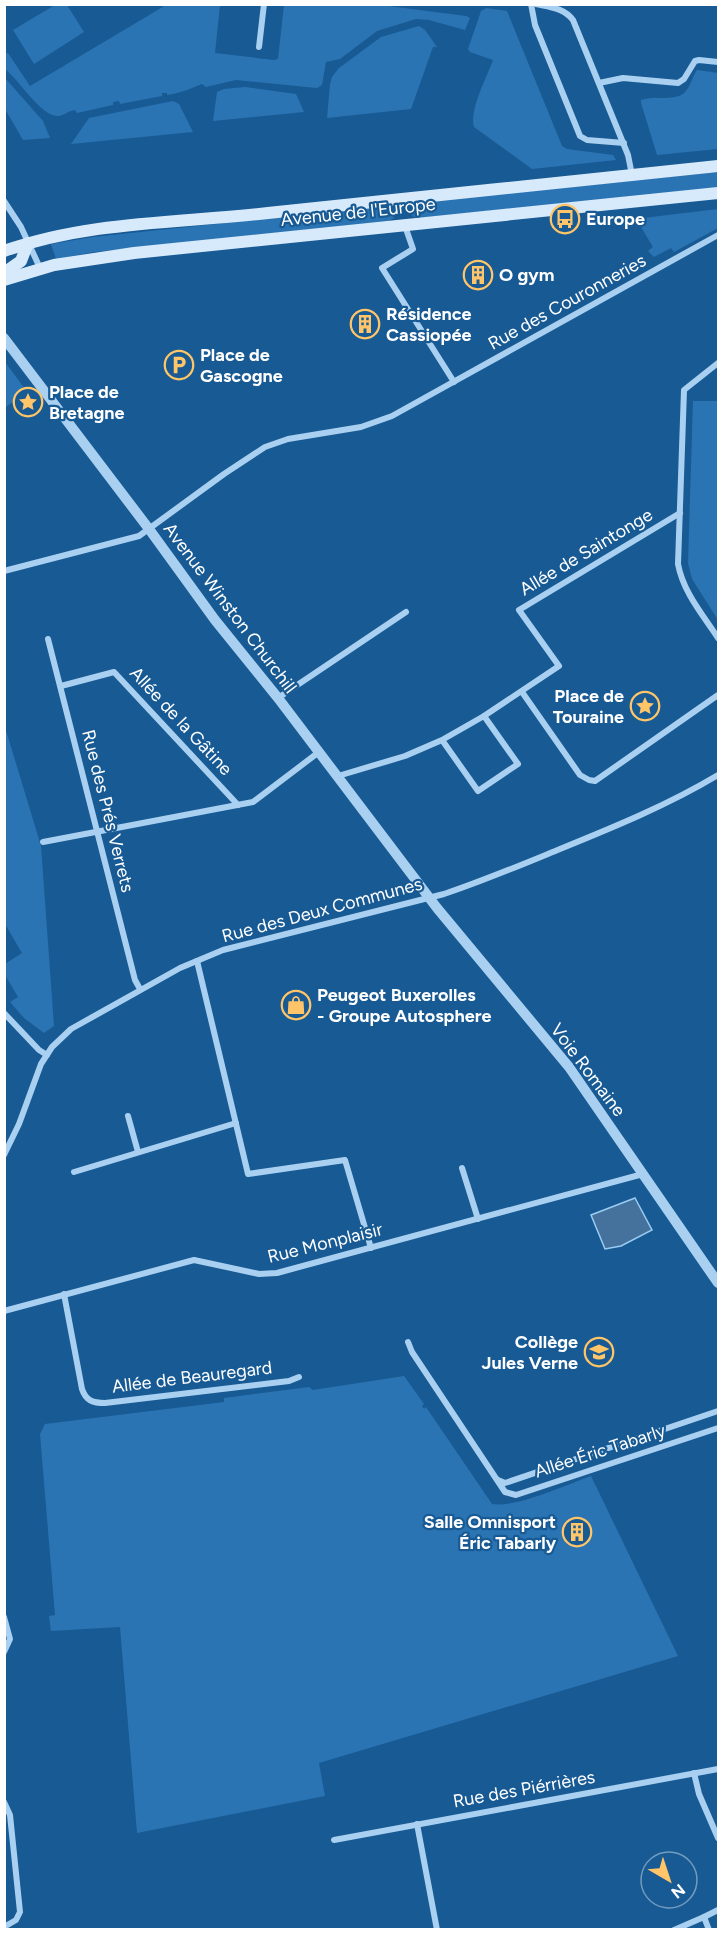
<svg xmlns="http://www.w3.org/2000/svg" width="723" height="1934" font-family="Figtree,sans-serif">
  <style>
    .green { fill: #2b74b3 }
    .water { fill: #45729c; stroke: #9bccf3; stroke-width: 1.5 }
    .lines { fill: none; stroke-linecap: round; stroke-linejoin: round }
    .minor { stroke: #a9d0f0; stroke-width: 6 }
    .tertiary { stroke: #a9d0f0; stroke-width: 10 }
    .secondary { stroke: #d7eafb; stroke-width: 12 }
    .labels { text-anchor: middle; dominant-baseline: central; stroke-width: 4.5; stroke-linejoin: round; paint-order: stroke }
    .street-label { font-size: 18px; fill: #fff; stroke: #185a94 }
    .poi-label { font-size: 18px; font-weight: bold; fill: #fff; stroke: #185a94; text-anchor: start }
  </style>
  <rect width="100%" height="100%" fill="#185a94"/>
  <g class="green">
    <path d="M67,5L84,32L34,64L13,30L55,5Z"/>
    <path d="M166,5H220L215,53L274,60L278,59L284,5L373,4L466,16L470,18L465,30L429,20L416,19L377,31L340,59L326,62L322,85L317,88L236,80L206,87L202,84C190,89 180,93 167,95V93H162V96L120,104L119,101L113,102V105L77,113L75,110C68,111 64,116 57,116C40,115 19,80 5,69V54L8,53L30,86Z"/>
    <path d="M486,8L507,11L562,146L567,149L613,155L616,160L532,169L474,127C469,110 487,77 493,60L470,52L468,49L481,11Z"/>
    <path d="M419,26L425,30L437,47H433L411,109L327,118L330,84L332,77L339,68L381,37Z"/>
    <path d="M697,70L718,73V149L657,155L641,103V100C655,95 676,102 685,92C691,86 692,77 697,70Z"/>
    <path d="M5,78L43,121L50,138L23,140L5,109Z"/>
    <path d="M245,87L296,94L304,112L213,121L217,92L224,89Z"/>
    <path d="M173,101L179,104L193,132L71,144L89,118Z"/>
    <path d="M718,172V188L417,218L412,216L410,210L415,203Z"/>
    <path d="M387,206L390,207L394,212V218L388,221L94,252L56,259L51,244L93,237Z"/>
    <path d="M718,209V228L674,252L671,248L654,257L648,251L653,247L638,222L632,225L626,220Z"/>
    <path d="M5,362L28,393L5,407Z"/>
    <path d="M693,401H718V620L692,579L688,563Z"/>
    <path d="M5,727L41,846L54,1026L44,1033L24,1018L10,1002L18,997L5,975V964L22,953L5,924Z"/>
    <path d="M404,1376L424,1404L422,1406L424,1409L426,1407L492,1504C517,1508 565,1485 591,1476L678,1656L319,1763L325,1796L137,1833L120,1627L51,1631L49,1616L55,1615L40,1434L45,1424L224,1402V1398L309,1387L313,1390Z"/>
  </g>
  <path class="water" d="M635,1198L652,1230L621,1246L605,1249L591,1215Z"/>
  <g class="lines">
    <g class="minor">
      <path d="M531,4L535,25L580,136L587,140L624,143"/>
      <path d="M536,4C550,7 564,8 573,20L628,155L632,175"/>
      <path d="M259,47L264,4"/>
      <path d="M599,83L623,78L678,83L684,79L695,61L699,60L718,62"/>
      <path d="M4,201L21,227L40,268"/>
      <path d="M405,226L413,249L382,268L454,382"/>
      <path d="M718,363L684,390L678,564C683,592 703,615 718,638"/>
      <path d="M4,571L139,536L224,474L265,447L288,439L361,427L392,416L718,235"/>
      <path d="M48,639L135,980L140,989"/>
      <path d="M61,686L114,672L238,805"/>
      <path d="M522,692L580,775L589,780L595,781L718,695"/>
      <path d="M278,698L406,612"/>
      <path d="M484,716L559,666L519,610L680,513"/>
      <path d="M338,776L405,756L442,740L478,791L518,764L484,716L442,740"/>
      <path d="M43,842L253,802L319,752"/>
      <path d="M197,961L248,1174L345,1160L371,1248"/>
      <path d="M4,1013L39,1050L47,1055"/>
      <path d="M128,1116L138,1152"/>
      <path d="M4,1155L19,1124L41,1064L52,1047L71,1029L180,968L223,950L444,894C483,881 521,865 560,849C614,827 668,805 718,775"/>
      <path d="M462,1168L478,1219"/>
      <path d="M74,1172L236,1123"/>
      <path d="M64,1294L82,1389C86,1401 93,1403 105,1403L289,1381L299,1377"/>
      <path d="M4,1311L194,1260L259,1274L277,1273L643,1174"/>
      <path d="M408,1342L412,1352L505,1492L516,1495L718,1428"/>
      <path d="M498,1480L505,1483L718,1411"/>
      <path d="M4,1617L10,1639L4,1652"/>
      <path d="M694,1773L699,1794L718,1838"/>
      <path d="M4,1802L10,1815L20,1912L16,1920L4,1927"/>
      <path d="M417,1824L437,1930"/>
      <path d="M334,1840L718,1769"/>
      <path d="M704,1917L718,1910"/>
      <path d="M674,1930L704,1917L709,1930"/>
    </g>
    <path class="tertiary" d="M4,338L149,529L215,620L278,698L437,908L569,1067L718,1283"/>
    <g class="secondary">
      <path d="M4,251C89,221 180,223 268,213C418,197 568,182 718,166"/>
      <path d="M4,273L21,261L28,243"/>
      <path d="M4,280L54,265L134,253L718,193"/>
    </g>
  </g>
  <defs>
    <g id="bus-ring" transform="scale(1.5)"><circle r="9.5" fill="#185a94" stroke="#ffc568" stroke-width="1.5"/><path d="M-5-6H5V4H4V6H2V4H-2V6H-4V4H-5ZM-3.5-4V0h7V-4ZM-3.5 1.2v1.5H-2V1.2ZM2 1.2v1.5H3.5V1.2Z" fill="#ffc568"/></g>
    <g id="building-ring" transform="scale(1.5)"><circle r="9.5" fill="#185a94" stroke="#ffc568" stroke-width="1.5"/><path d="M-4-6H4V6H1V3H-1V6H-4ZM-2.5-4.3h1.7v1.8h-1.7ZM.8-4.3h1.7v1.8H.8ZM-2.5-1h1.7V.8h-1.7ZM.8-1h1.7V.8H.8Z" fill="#ffc568"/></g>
    <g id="parking-ring" transform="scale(1.5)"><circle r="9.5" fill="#185a94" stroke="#ffc568" stroke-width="1.5"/><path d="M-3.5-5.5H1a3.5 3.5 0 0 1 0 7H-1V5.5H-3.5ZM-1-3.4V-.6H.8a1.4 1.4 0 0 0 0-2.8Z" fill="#ffc568"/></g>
    <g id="sight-ring" transform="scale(1.5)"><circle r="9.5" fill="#185a94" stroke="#ffc568" stroke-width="1.5"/><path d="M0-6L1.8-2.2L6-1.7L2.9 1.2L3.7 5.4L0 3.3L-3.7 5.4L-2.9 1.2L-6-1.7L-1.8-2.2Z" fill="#ffc568"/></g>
    <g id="shop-ring" transform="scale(1.5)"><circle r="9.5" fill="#185a94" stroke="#ffc568" stroke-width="1.5"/><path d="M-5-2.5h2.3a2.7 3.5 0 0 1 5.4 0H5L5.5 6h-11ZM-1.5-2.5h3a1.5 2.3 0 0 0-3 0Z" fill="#ffc568"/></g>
    <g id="school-ring" transform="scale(1.5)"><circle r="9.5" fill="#185a94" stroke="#ffc568" stroke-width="1.5"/><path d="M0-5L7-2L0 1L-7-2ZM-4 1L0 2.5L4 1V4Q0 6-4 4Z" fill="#ffc568"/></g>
  </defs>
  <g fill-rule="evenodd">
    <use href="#bus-ring" x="565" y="219"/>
    <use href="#building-ring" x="478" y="275"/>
    <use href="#building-ring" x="365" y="324"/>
    <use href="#parking-ring" x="179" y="365"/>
    <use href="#sight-ring" x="28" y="402"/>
    <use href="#sight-ring" x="645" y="706"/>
    <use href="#shop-ring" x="296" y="1005"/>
    <use href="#school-ring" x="599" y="1352"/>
    <use href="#building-ring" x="577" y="1532"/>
  </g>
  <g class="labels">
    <g class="street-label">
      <text transform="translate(358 212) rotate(-6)">Avenue de l'Europe</text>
      <text transform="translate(567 302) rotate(-29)">Rue des Couronneries</text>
      <text transform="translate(586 552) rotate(-31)">Allée de Saintonge</text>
      <text transform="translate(230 608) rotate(53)">Avenue Winston Churchill</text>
      <text transform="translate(181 721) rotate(47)">Allée de la Gâtine</text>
      <text transform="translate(108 811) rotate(76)">Rue des Prés Verrets</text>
      <text transform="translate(322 910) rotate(-15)">Rue des Deux Communes</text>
      <text transform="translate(588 1070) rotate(53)">Voie Romaine</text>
      <text transform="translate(325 1243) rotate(-14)">Rue Monplaisir</text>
      <text transform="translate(192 1377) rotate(-7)">Allée de Beauregard</text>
      <text transform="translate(600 1451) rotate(-18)">Allée Éric Tabarly</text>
      <text transform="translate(524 1789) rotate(-10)">Rue des Piérrières</text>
    </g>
    <g class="poi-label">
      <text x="586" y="219">Europe</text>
      <text x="499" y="275">O gym</text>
      <text x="386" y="314">Résidence<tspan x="386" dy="21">Cassiopée</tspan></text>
      <text x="200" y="355">Place de<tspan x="200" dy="21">Gascogne</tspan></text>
      <text x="49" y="392">Place de<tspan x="49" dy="21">Bretagne</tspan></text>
      <text x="624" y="696" text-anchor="end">Place de<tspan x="624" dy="21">Touraine</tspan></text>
      <text x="317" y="995">Peugeot Buxerolles<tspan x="317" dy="21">- Groupe Autosphere</tspan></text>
      <text x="578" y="1342" text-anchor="end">Collège<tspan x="578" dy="21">Jules Verne</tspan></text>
      <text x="556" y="1522" text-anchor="end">Salle Omnisport<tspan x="556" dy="21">Éric Tabarly</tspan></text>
    </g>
  </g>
  <rect width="723" height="1934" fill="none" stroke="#ffffff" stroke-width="12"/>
  <g transform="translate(669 1880) rotate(141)"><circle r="28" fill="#185a94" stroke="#749cbf" stroke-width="1.5"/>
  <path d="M0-4.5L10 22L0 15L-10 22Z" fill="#ffc568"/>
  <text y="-9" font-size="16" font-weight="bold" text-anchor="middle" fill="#ffffff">N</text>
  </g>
</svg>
